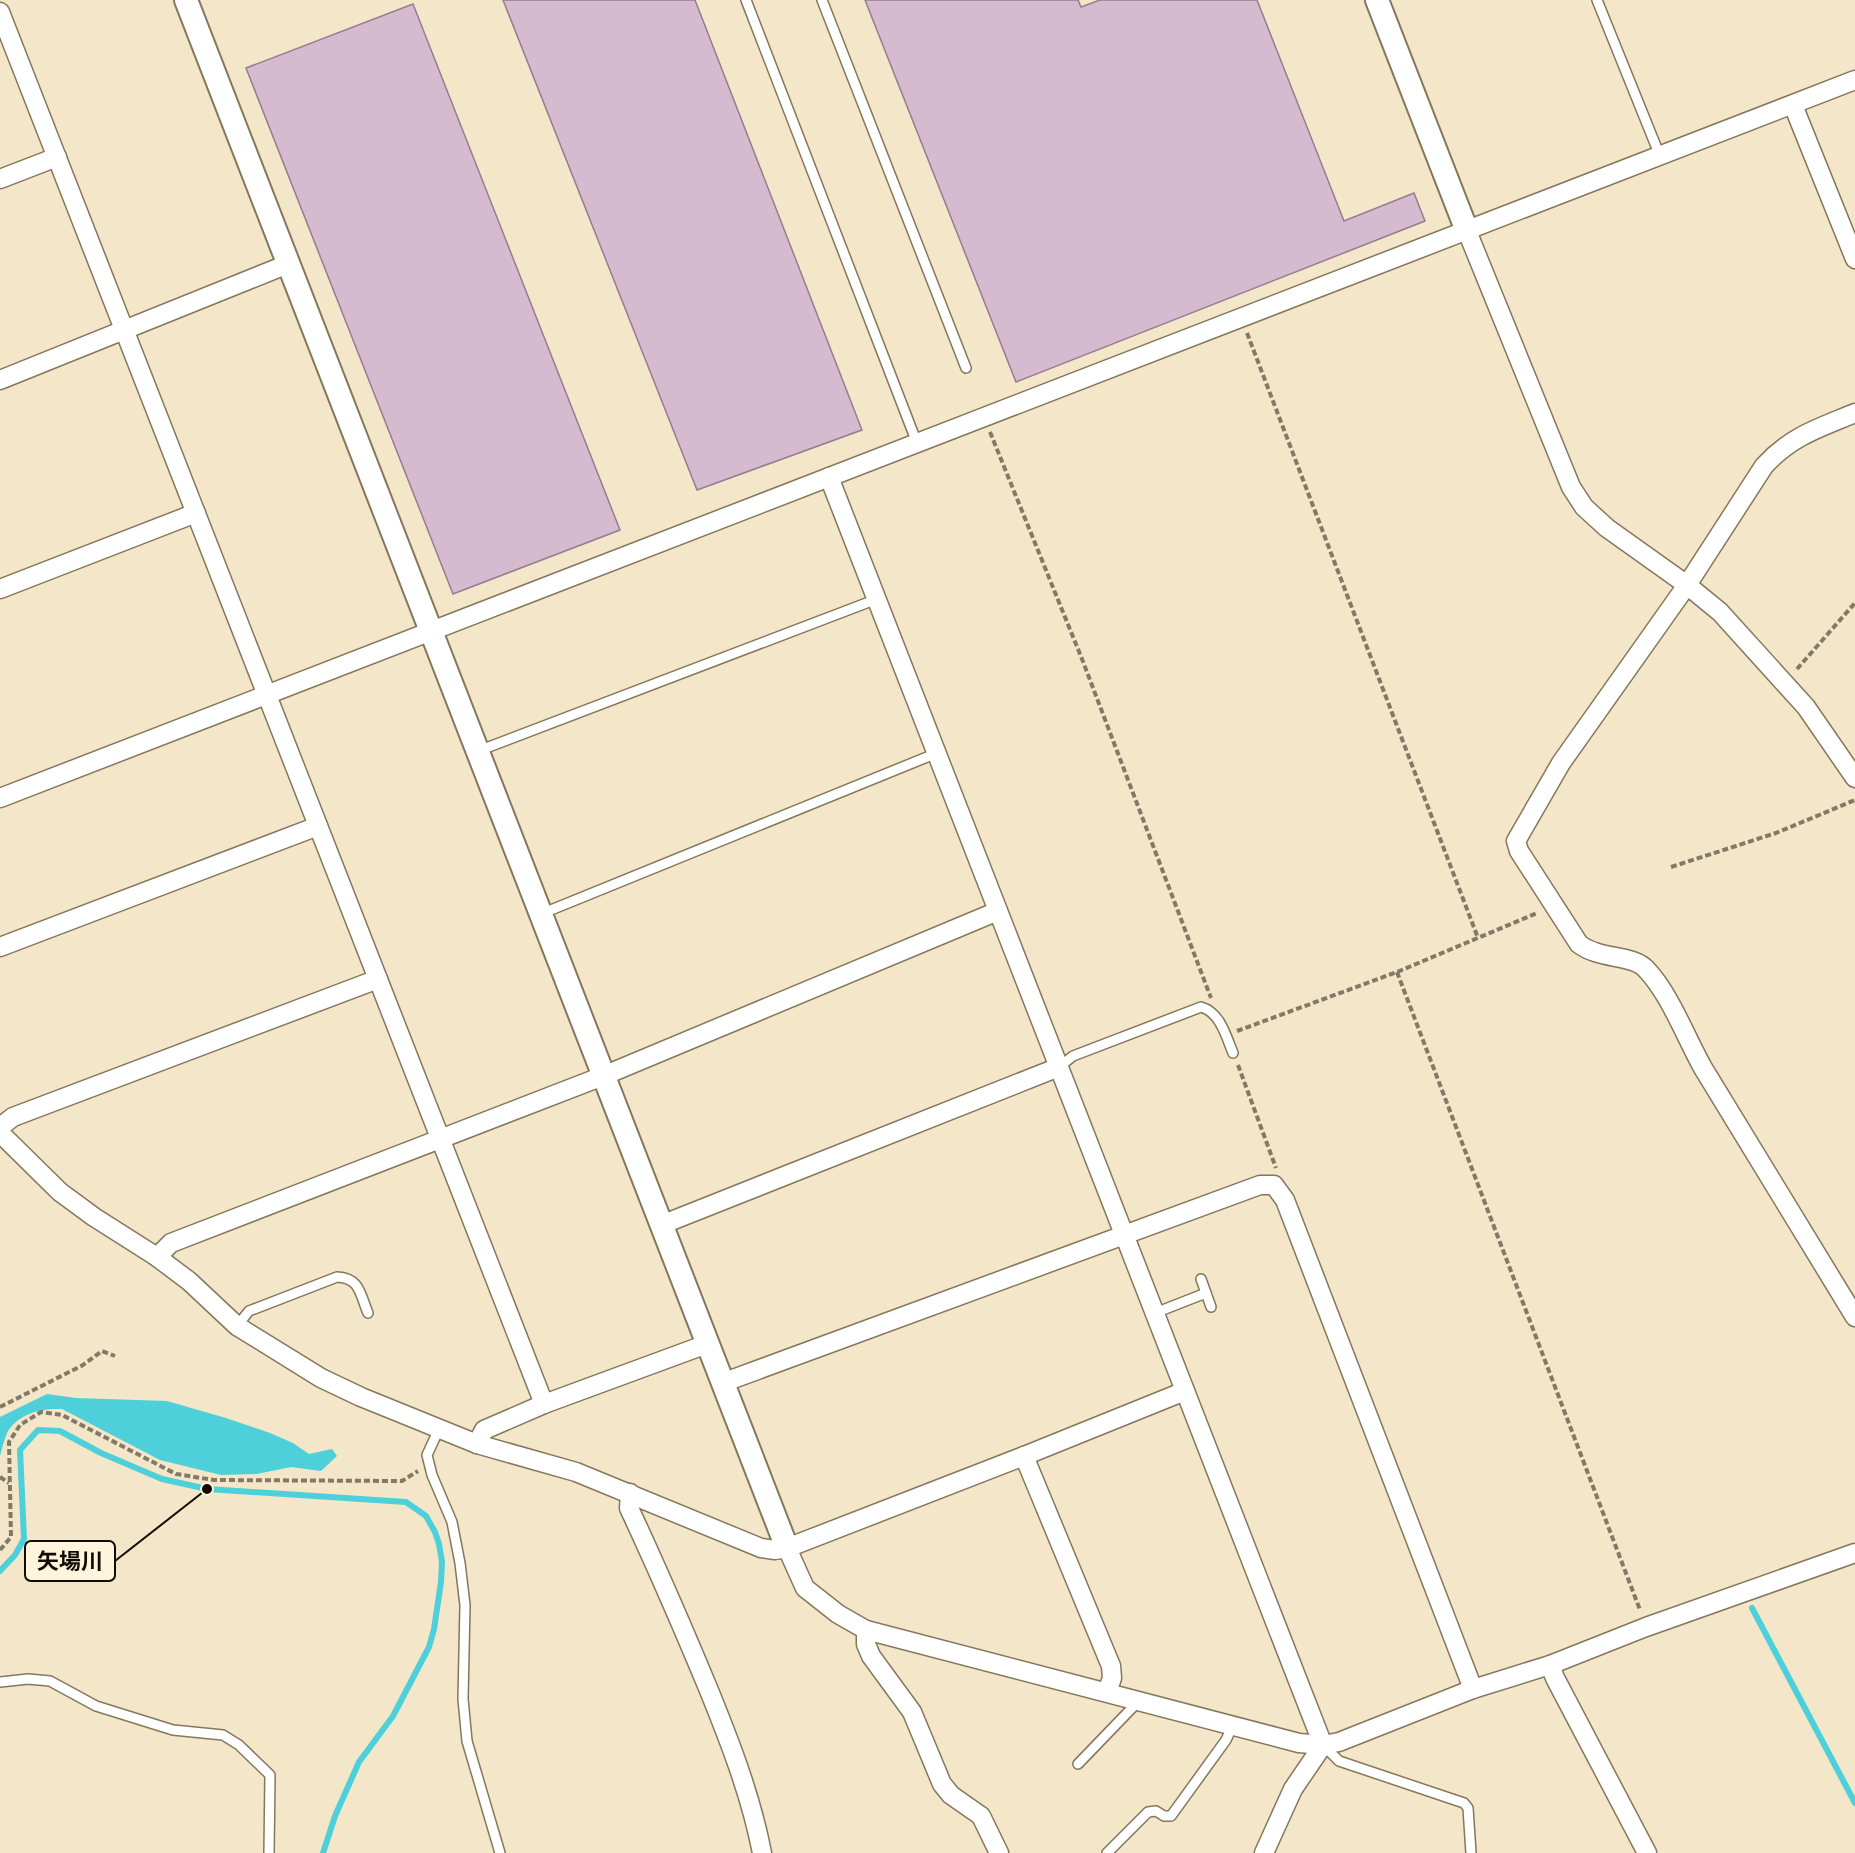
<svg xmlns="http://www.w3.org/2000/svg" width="1855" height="1853" font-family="'Titillium Web','Noto Sans JP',sans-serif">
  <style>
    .water { fill: #4dd0d9 }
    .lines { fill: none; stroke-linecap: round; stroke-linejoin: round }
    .stream { stroke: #4dd0d9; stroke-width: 6 }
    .building { fill: #d6bacf; stroke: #967c8f; stroke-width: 1.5 }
    .service-casing { stroke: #84775c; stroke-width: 12 }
    .minor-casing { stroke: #84775c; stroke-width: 21 }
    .tertiary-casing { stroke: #84775c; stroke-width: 26 }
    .path { stroke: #827966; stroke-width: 4; stroke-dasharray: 6 3; stroke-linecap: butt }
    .service { stroke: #fff; stroke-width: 9 }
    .minor { stroke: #fff; stroke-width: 18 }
    .tertiary { stroke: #fff; stroke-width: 22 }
    .leader { fill: none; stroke: #100b03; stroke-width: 2 }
    .callout-dot { fill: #100b03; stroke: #fff4dc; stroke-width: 2 }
    .callout { fill: #fff4dc; stroke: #100b03; stroke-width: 2 }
    .callout-label { font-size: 22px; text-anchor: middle; font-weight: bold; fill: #100b03 }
  </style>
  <rect width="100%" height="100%" fill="#f4e6c8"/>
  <path class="water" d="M47,1394L76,1398L167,1401L226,1418L270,1433L293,1443L309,1454L332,1449L337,1456L321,1471L291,1467L257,1474L221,1475L160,1460L62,1409C42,1408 18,1413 7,1433C4,1440 2,1449 0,1456V1417Z"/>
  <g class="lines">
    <g class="stream">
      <path d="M0,1571L15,1555L24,1539L20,1450L38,1430L60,1431L101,1453L162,1479L207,1489L406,1502L426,1516L435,1532L439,1544L442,1561L441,1582L434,1629L429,1647L393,1716L359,1762L335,1816L323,1853"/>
      <path d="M1752,1608L1855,1803"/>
    </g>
  </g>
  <g class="building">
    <path d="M503,0H695L862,430L697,490Z"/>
    <path d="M865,0H1078L1081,7L1100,0H1257L1344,221L1414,193L1425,221L1016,382Z"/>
    <path d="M413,4L620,530L453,594L246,68Z"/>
  </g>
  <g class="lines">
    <g class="service-casing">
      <g id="service">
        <path d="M746,0L917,443"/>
        <path d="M822,0L966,368"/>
        <path d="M1597,0L1660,156"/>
        <path d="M478,751L877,599"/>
        <path d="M541,914L937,753"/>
        <path d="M1059,1067L1073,1056L1201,1007C1220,1012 1226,1036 1233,1053"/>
        <path d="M1201,1279L1211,1307"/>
        <path d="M1155,1313L1206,1293"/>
        <path d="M237,1326L249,1311L337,1277C360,1278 360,1294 368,1313"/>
        <path d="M439,1429L427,1455L432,1475L452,1522L460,1563L465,1605L463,1699L467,1741L500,1853"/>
        <path d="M0,1682L28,1679L50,1681L96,1706L173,1730L223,1735L239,1745L270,1775L269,1853"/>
        <path d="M1324,1746L1339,1761L1464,1803L1468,1808L1471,1853"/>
        <path d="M1078,1764L1132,1708L1135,1699"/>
        <path d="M1107,1853L1148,1812L1156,1811L1164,1816H1171L1226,1740L1233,1725"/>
      </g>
    </g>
    <g class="minor-casing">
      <g id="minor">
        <path d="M0,12L544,1404"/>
        <path d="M1793,105L1855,259"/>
        <path d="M0,179L57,157"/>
        <path d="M1467,231L1571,487L1584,507L1607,528L1687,585L1720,612L1806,707L1855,778"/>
        <path d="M0,380L288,264"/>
        <path d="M1855,413C1819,428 1791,436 1764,466L1687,585L1561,763L1516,841L1519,851L1579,944C1600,960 1632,954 1646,969C1670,994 1686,1038 1703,1068C1753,1151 1804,1234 1855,1317"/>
        <path d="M829,477L1323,1745L1293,1789L1264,1853"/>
        <path d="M0,589L196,513"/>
        <path d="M0,798L1855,80"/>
        <path d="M0,947L318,826"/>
        <path d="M0,1127L13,1117L378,979"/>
        <path d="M0,1133L60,1192L94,1217L157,1257L189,1281L237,1326L321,1378L361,1397L477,1444L576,1472L761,1548L775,1550L787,1548L1024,1456"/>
        <path d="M661,1225L1059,1067"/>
        <path d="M157,1257L171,1243L603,1076L998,911"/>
        <path d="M722,1383L1260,1185H1274L1285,1200L1473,1689"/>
        <path d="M477,1444L484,1430L544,1404L707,1344"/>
        <path d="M630,1493L629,1508C657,1568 683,1628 708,1688C730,1742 751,1796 762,1853"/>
        <path d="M787,1548L805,1588L838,1614L866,1630L1299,1743L1323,1745L1339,1742L1473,1689L1550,1665L1646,1627L1855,1553"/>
        <path d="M866,1630V1644L871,1656L912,1712L942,1784L951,1795L981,1816L999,1853"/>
        <path d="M1550,1665L1555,1678L1647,1853"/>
        <path d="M1107,1692L1112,1678L1111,1666L1024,1456L1185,1391"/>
      </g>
    </g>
    <g class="tertiary-casing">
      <g id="tertiary">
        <path d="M186,0L787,1548"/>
        <path d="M1377,0L1467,231"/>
      </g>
    </g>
    <g class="path">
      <path d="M1247,333L1478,938"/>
      <path d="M990,432L1082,659L1211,998"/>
      <path d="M1797,669L1855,603"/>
      <path d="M1671,867L1776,833L1855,800"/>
      <path d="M1397,972L1640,1610"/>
      <path d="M1237,1031L1397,972L1537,913"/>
      <path d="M1238,1065L1276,1168"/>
      <path d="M0,1407L83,1365L102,1351L115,1356"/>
      <path d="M0,1477L9,1483"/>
      <path d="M0,1550L11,1537L9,1442L20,1425L41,1412L62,1415L176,1474L214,1480L402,1481L418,1471"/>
    </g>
    <use href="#service" class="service"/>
    <use href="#minor" class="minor"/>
    <use href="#tertiary" class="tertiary"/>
  </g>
  <path class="leader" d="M207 1489L115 1561"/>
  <circle class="callout-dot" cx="207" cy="1489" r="6"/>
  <rect class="callout" x="25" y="1541" width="90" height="40" rx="6"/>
  <g class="callout-label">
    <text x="70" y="1569">矢場川</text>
  </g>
</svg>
